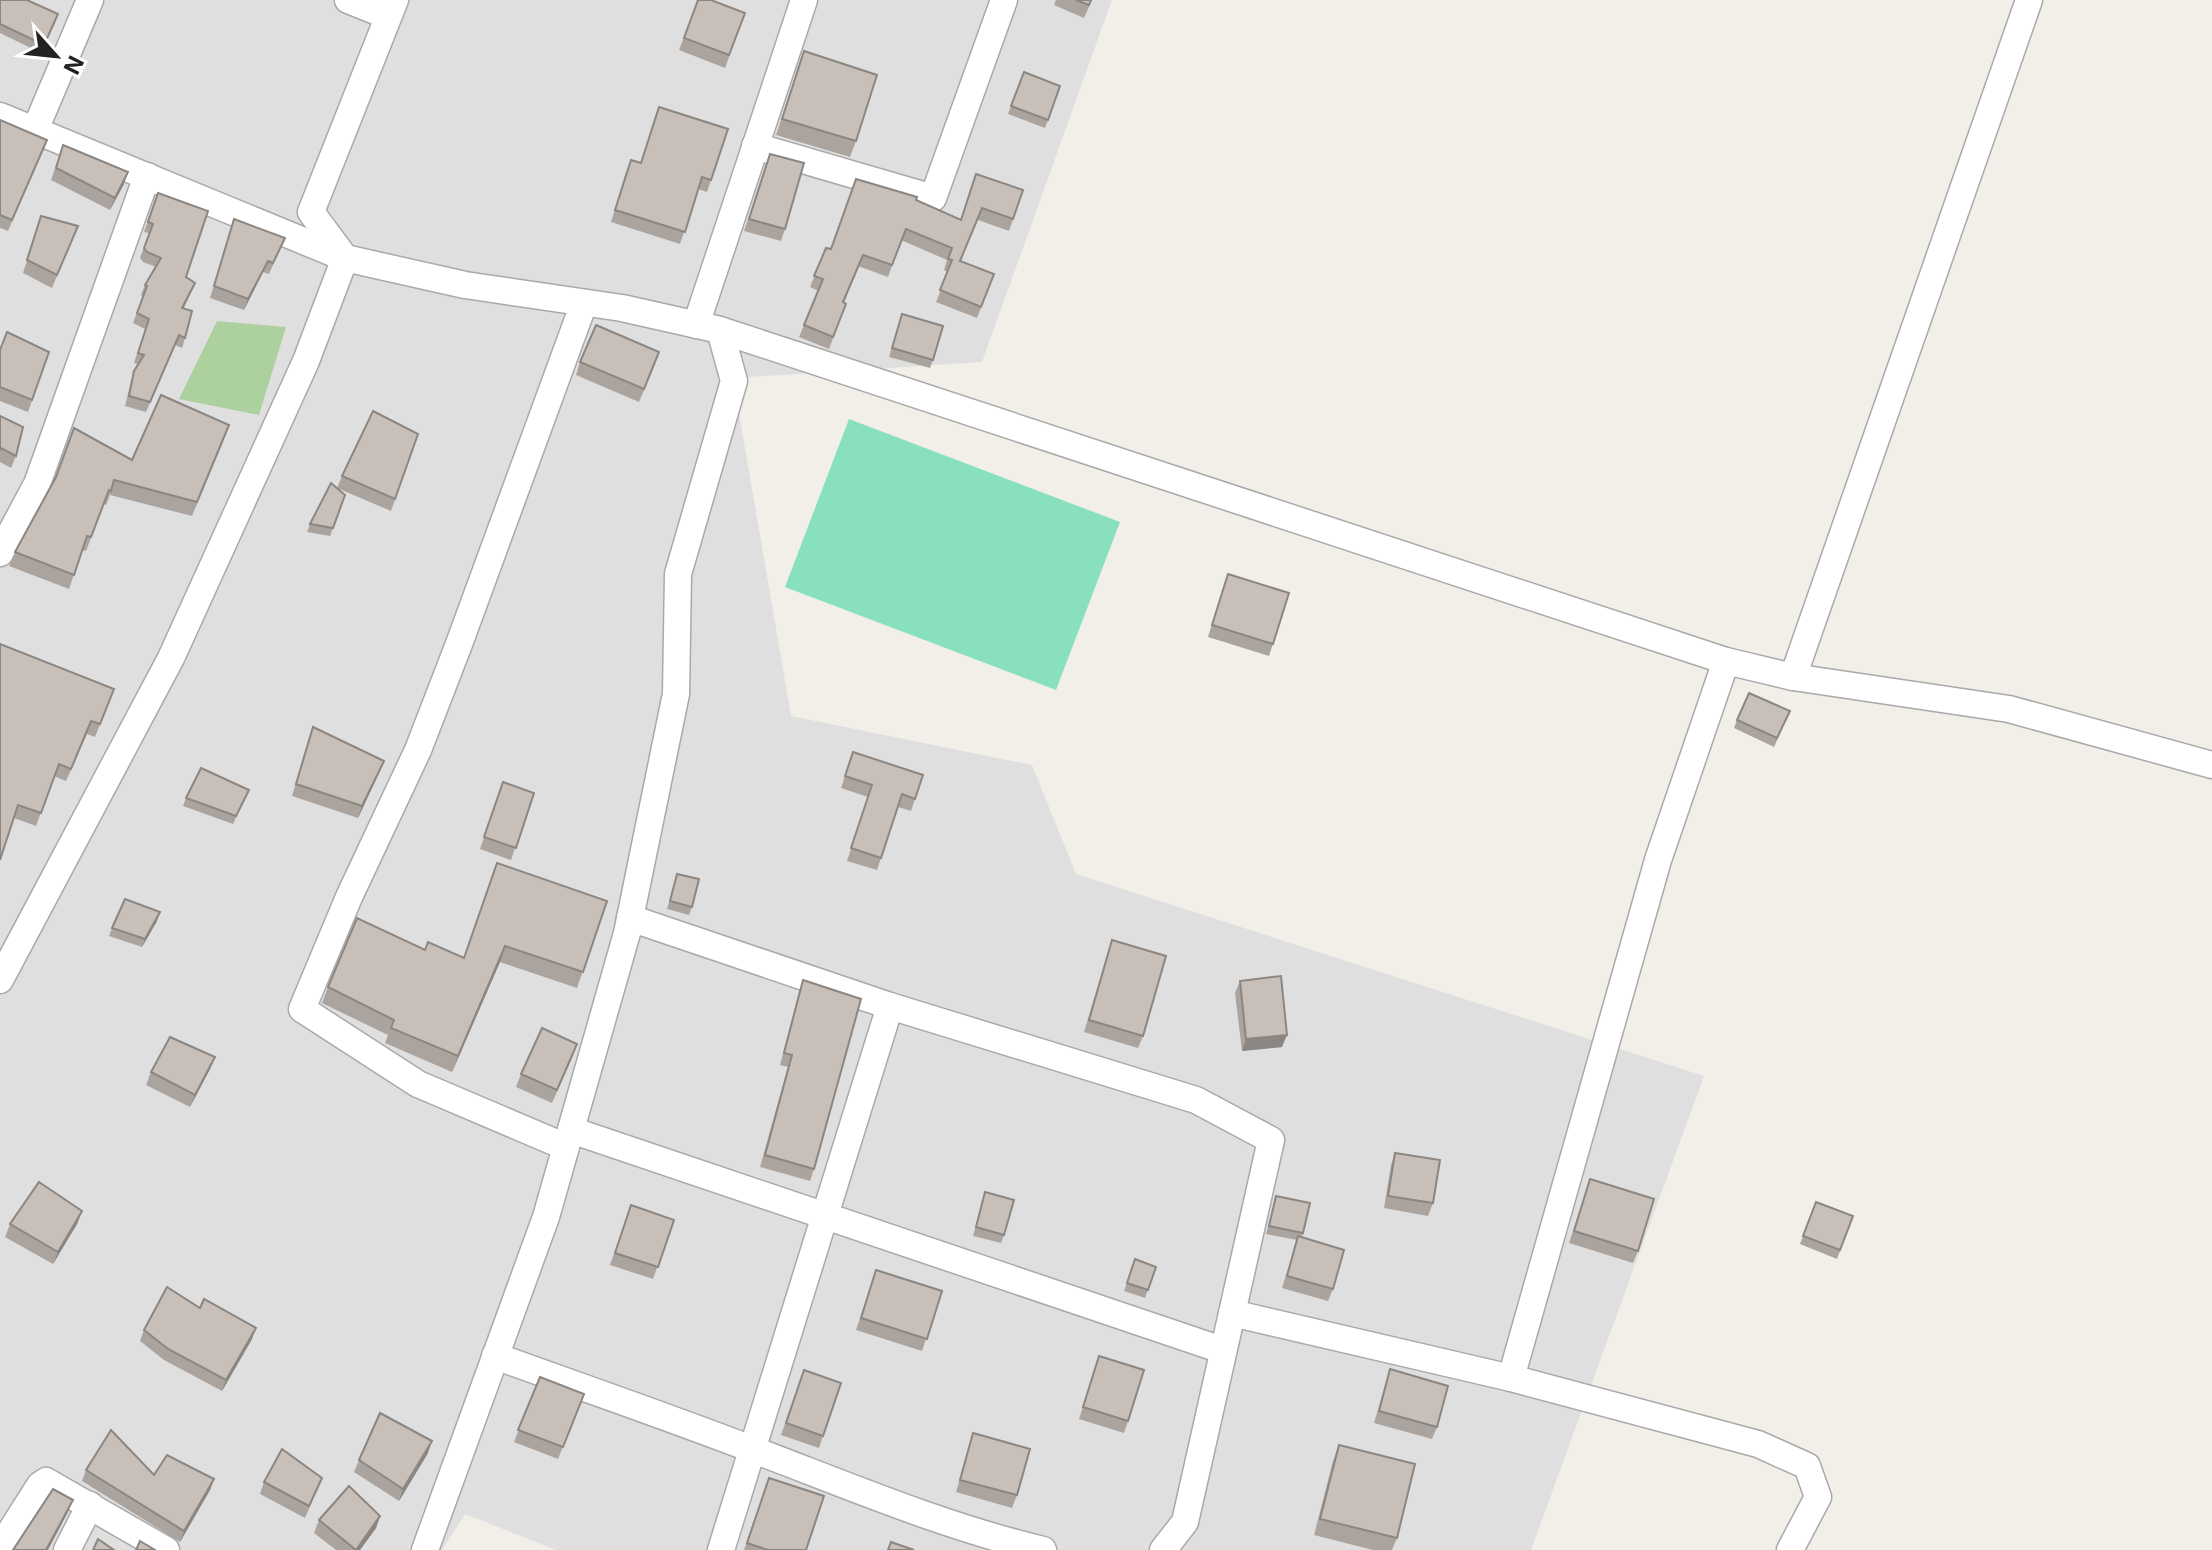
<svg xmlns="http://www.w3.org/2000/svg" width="2212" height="1550" font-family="Inter,sans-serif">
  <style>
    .residential { fill: #e0dfdf }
    .forest { fill: #add19e }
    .pitch { fill: #88e0be }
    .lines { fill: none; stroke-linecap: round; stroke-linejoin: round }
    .minor-casing { stroke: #a9a9a9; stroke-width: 29 }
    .minor { stroke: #fff; stroke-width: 26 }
    .wall { fill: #aba49e }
    .shaded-wall { fill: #8b8681 }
    .building { fill: #c7bfb8; stroke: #8b8681; stroke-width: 2 }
  </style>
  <rect width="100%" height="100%" fill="#f2efe9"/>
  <path class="residential" d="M0,0H1112L982,362L733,378L791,716L1032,765L1076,874L1704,1076L1531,1550H556L465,1514L442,1550H0Z"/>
  <path class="forest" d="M217,321L286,327L259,415L179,399Z"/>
  <path class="pitch" d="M849,419L1120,522L1056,690L785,587Z"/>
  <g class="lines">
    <g class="minor-casing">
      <g id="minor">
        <path d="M348,0L388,16"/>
        <path d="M0,116L345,258L465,285L622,308L720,330L1726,661L1793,677L2029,0"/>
        <path d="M35,130L90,0"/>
        <path d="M755,146L933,198L1004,0"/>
        <path d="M345,258L311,212L395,0"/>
        <path d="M696,325L804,0"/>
        <path d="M0,553L37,484L147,176"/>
        <path d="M1793,677L2009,709L2212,765"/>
        <path d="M630,918L890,1006L1196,1100L1271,1140L1185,1522L1163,1550"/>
        <path d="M0,980L171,658L306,361L345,258"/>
        <path d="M571,1130L1222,1350"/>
        <path d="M566,1147L418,1084L302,1009L349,897L418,750L459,644L584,303"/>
        <path d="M1232,1313L1511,1378L1658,860L1726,661"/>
        <path d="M495,1356C581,1387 668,1417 754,1450C849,1486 943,1526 1043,1550"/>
        <path d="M1511,1378L1758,1444L1807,1466L1818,1497L1790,1550"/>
        <path d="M0,1548L40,1485L46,1481L166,1550"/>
        <path d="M67,1550L90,1505"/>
        <path d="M425,1550L546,1217L627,933L676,694L678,574L734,381L720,330"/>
        <path d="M721,1550L890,1006"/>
      </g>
    </g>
    <use href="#minor" class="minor"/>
  </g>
  <g class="wall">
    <path d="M0,0L55,23L41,53L0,33Z"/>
    <path d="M698,0L745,13L725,68L679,50Z"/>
    <path d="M1056,0H1092L1084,18L1054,5Z"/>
    <path d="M804,51L856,141L850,157L776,135Z"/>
    <path d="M1024,72L1060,86L1045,128L1008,114Z"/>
    <path d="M0,120L47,140L8,231L0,228Z"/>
    <path d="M728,129L707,192L698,189L680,244L611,222L626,172L640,163Z"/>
    <path d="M63,145L124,184L110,210L51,180Z"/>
    <path d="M770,154L785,229L781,241L744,231Z"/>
    <path d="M976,174L1023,190L1009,231L978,220L960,261L994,274L977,318L936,302L948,272L944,270L947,260L901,240L888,277L858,266L844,303L846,304L829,349L799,337L818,291L810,287L826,248L831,249L916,200L961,220Z"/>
    <path d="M158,193L186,277L195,283L184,308L185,338L182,348L175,345L146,412L125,406L131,381L138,364L134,363L145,329L133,323L143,296L141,295L145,285L156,267L143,262L140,258L149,233L144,232Z"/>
    <path d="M41,216L78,226L52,288L23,273Z"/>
    <path d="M234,219L285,238L269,274L263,272L244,310L210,298Z"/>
    <path d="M902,314L933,360L930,368L889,357Z"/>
    <path d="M0,350L49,352L28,412L0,401Z"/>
    <path d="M580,362L655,364L639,402L576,375Z"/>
    <path d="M0,416L16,456L11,468L0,462Z"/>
    <path d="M418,434L391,511L337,488L342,476Z"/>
    <path d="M224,439L192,516L110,495L106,505L104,504L86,551L82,550L69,589L9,566L15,552L132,460Z"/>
    <path d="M345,495L330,536L307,532L310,524Z"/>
    <path d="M1224,586L1273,644L1269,656L1208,637Z"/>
    <path d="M0,644L114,689L95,737L87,734L66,781L54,776L36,826L14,818Z"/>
    <path d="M1790,711L1774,747L1734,728L1737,720Z"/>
    <path d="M313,727L379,773L358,818L292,796Z"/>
    <path d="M853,752L923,775L911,811L898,807L877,870L847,861L868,797L841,788Z"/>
    <path d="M503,782L534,793L511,860L480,849Z"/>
    <path d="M249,790L233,824L183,806L186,798Z"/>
    <path d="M677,874L692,907L689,915L667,909Z"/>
    <path d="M607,901L577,988L500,962L452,1072L385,1043L388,1035L322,1003L328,987L425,950L464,958Z"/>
    <path d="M157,921L142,947L109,936L112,928Z"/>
    <path d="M1112,940L1143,1036L1138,1048L1084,1032Z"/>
    <path d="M803,980L814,1169L810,1181L760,1167L788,1067L780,1065L799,992Z"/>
    <path d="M1240,981L1282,1047L1242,1051L1235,993Z"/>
    <path d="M573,1056L552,1103L516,1087L521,1074Z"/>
    <path d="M215,1057L210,1069L190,1107L146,1085L151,1072Z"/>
    <path d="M1395,1153L1433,1203L1428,1216L1384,1208L1391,1165Z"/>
    <path d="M1590,1179L1638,1251L1633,1263L1569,1243Z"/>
    <path d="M985,1192L1004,1235L1001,1243L973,1236Z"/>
    <path d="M1276,1196L1303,1233L1302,1238L1333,1289L1328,1301L1282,1288L1297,1240L1266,1234Z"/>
    <path d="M1816,1202L1853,1216L1837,1259L1800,1244Z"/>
    <path d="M631,1205L674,1220L653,1279L610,1265Z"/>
    <path d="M82,1211L77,1224L53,1264L5,1237L10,1224Z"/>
    <path d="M1135,1259L1156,1267L1145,1298L1124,1291Z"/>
    <path d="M876,1270L942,1291L922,1351L856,1330Z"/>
    <path d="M200,1308L252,1339L222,1391L164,1360L140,1341L144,1330Z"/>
    <path d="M1095,1368L1128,1421L1124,1433L1079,1419Z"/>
    <path d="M1390,1369L1437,1427L1432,1439L1374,1423Z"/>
    <path d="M804,1370L841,1383L819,1448L781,1435Z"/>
    <path d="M540,1377L584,1394L558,1459L514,1442Z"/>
    <path d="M973,1433L1017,1495L1012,1508L956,1492Z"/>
    <path d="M1339,1445L1397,1538L1392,1550H1373L1314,1535L1333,1461Z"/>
    <path d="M428,1453L399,1501L354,1472L359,1460Z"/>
    <path d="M86,1470L154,1475L214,1479L210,1490L180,1542L82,1481Z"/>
    <path d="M322,1478L305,1518L260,1494L264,1482Z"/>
    <path d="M769,1478L806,1550H744Z"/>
    <path d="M380,1516L376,1528L360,1550H336L314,1533L319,1520Z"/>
  </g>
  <g class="shaded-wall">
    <path d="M128,172L124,184L110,210L115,198Z"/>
    <path d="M268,261L263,272L244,310L248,299Z"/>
    <path d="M384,761L379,773L358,818L362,806Z"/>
    <path d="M160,912L157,921L142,947L145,939Z"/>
    <path d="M505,946L500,962L452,1072L458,1056Z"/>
    <path d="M1287,1035L1282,1047L1242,1051L1246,1039Z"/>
    <path d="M215,1057L210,1069L190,1107L195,1095Z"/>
    <path d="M82,1211L77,1224L53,1264L58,1252Z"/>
    <path d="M256,1328L252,1339L222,1391L226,1380Z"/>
    <path d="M432,1441L428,1453L399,1501L403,1489Z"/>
    <path d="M214,1479L210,1490L180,1542L184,1531Z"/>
    <path d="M73,1500L68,1512L48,1550H46Z"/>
    <path d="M380,1516L376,1528L360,1550H356Z"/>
  </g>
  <g class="building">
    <path d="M0,0H27L58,14L44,45L0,24Z"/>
    <path d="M698,0H711L745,13L729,55L684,38Z"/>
    <path d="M1076,0H1091L1089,5Z"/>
    <path d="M804,51L877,75L856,141L782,119Z"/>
    <path d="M1024,72L1060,86L1048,120L1011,106Z"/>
    <path d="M659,107L728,129L711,180L702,177L685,232L615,210L631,160L641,163Z"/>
    <path d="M0,120L47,140L12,220L0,215Z"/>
    <path d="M63,145L128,172L115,198L56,168Z"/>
    <path d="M770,154L804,163L785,229L749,219Z"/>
    <path d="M976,174L1023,190L1013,219L982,208L960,261L994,274L981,307L940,290L952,260L948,259L952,248L906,229L892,265L863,255L843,302L846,304L833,337L804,325L823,279L814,276L826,248L831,249L856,179L917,197L916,200L961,220Z"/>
    <path d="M158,193L208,211L186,277L195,283L182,308L192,311L185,338L179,335L150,402L129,396L134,371L144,355L138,353L149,319L137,313L147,286L145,285L161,258L147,252L144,248L153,224L148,222Z"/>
    <path d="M41,216L78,226L57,275L27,260Z"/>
    <path d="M234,219L285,238L273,263L268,261L248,299L214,286Z"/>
    <path d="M902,314L943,326L933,360L892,348Z"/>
    <path d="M596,325L659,352L644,389L580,362Z"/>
    <path d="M7,332L49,352L32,400L0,387V350Z"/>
    <path d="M161,395L229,425L197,502L114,480L111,491L109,490L91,537L87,536L74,575L15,552L56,477L74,428L132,460Z"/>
    <path d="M373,411L418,434L395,499L342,476Z"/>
    <path d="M0,416L23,427L16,456L1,448L0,450Z"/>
    <path d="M331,483L345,495L333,528L310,524Z"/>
    <path d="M1228,574L1289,593L1273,644L1212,625Z"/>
    <path d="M0,644L114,689L100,724L91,721L71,769L59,764L41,813L18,805L0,860Z"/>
    <path d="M1749,693L1790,711L1777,738L1737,720Z"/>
    <path d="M313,727L384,761L362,806L296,784Z"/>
    <path d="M853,752L923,775L915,799L902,794L881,858L851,848L872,785L845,776Z"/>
    <path d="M201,768L249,790L236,816L186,798Z"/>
    <path d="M503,782L534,793L516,848L484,837Z"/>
    <path d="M497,863L607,901L583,972L505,946L458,1056L391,1028L394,1020L328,987L357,918L425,950L428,942L464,958Z"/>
    <path d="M677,874L699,879L692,907L670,901Z"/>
    <path d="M125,899L160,912L145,939L112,928Z"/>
    <path d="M1112,940L1166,956L1143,1036L1089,1020Z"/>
    <path d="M1281,976L1287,1035L1246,1039L1240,981Z"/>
    <path d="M803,980L861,999L814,1169L765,1155L792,1055L784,1053Z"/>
    <path d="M542,1028L577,1044L557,1090L521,1074Z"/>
    <path d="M170,1037L215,1057L195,1095L151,1072Z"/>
    <path d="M1395,1153L1440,1160L1433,1203L1388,1196Z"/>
    <path d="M1590,1179L1654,1199L1638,1251L1574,1231Z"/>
    <path d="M39,1182L82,1211L58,1252L10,1224Z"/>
    <path d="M985,1192L1014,1200L1004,1235L976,1227Z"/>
    <path d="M1276,1196L1310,1203L1303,1233L1269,1226Z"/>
    <path d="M1816,1202L1853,1216L1840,1250L1803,1236Z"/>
    <path d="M631,1205L674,1220L658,1267L615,1253Z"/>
    <path d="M1298,1236L1344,1250L1333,1289L1287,1276Z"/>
    <path d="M1135,1259L1156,1267L1148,1290L1127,1283Z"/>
    <path d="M876,1270L942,1291L927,1339L861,1318Z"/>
    <path d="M167,1287L200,1308L204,1299L256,1328L226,1380L168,1349L144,1330Z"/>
    <path d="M1099,1356L1144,1370L1128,1421L1083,1407Z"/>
    <path d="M1390,1369L1448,1386L1437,1427L1379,1411Z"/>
    <path d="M804,1370L841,1383L823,1436L786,1423Z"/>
    <path d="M540,1377L584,1394L563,1447L518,1430Z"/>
    <path d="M380,1413L432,1441L403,1489L359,1460Z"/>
    <path d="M111,1430L154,1475L167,1455L214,1479L184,1531L86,1470Z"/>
    <path d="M973,1433L1030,1449L1017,1495L960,1480Z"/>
    <path d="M1339,1445L1415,1464L1397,1538L1320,1519Z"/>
    <path d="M282,1449L322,1478L309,1506L264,1482Z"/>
    <path d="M769,1478L824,1496L806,1550H768L747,1543Z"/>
    <path d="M349,1486L380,1516L356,1550L319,1520Z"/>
    <path d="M53,1489L73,1500L46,1550H13Z"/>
    <path d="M98,1539L114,1550H93Z"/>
    <path d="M140,1541L155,1550H136Z"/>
    <path d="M891,1542L914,1550H888Z"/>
  </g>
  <g transform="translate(56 56) rotate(117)" stroke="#ffffff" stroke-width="6" paint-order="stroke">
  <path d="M0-6L14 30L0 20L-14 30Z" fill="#222222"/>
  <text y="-12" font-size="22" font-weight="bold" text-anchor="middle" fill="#222222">N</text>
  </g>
</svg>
